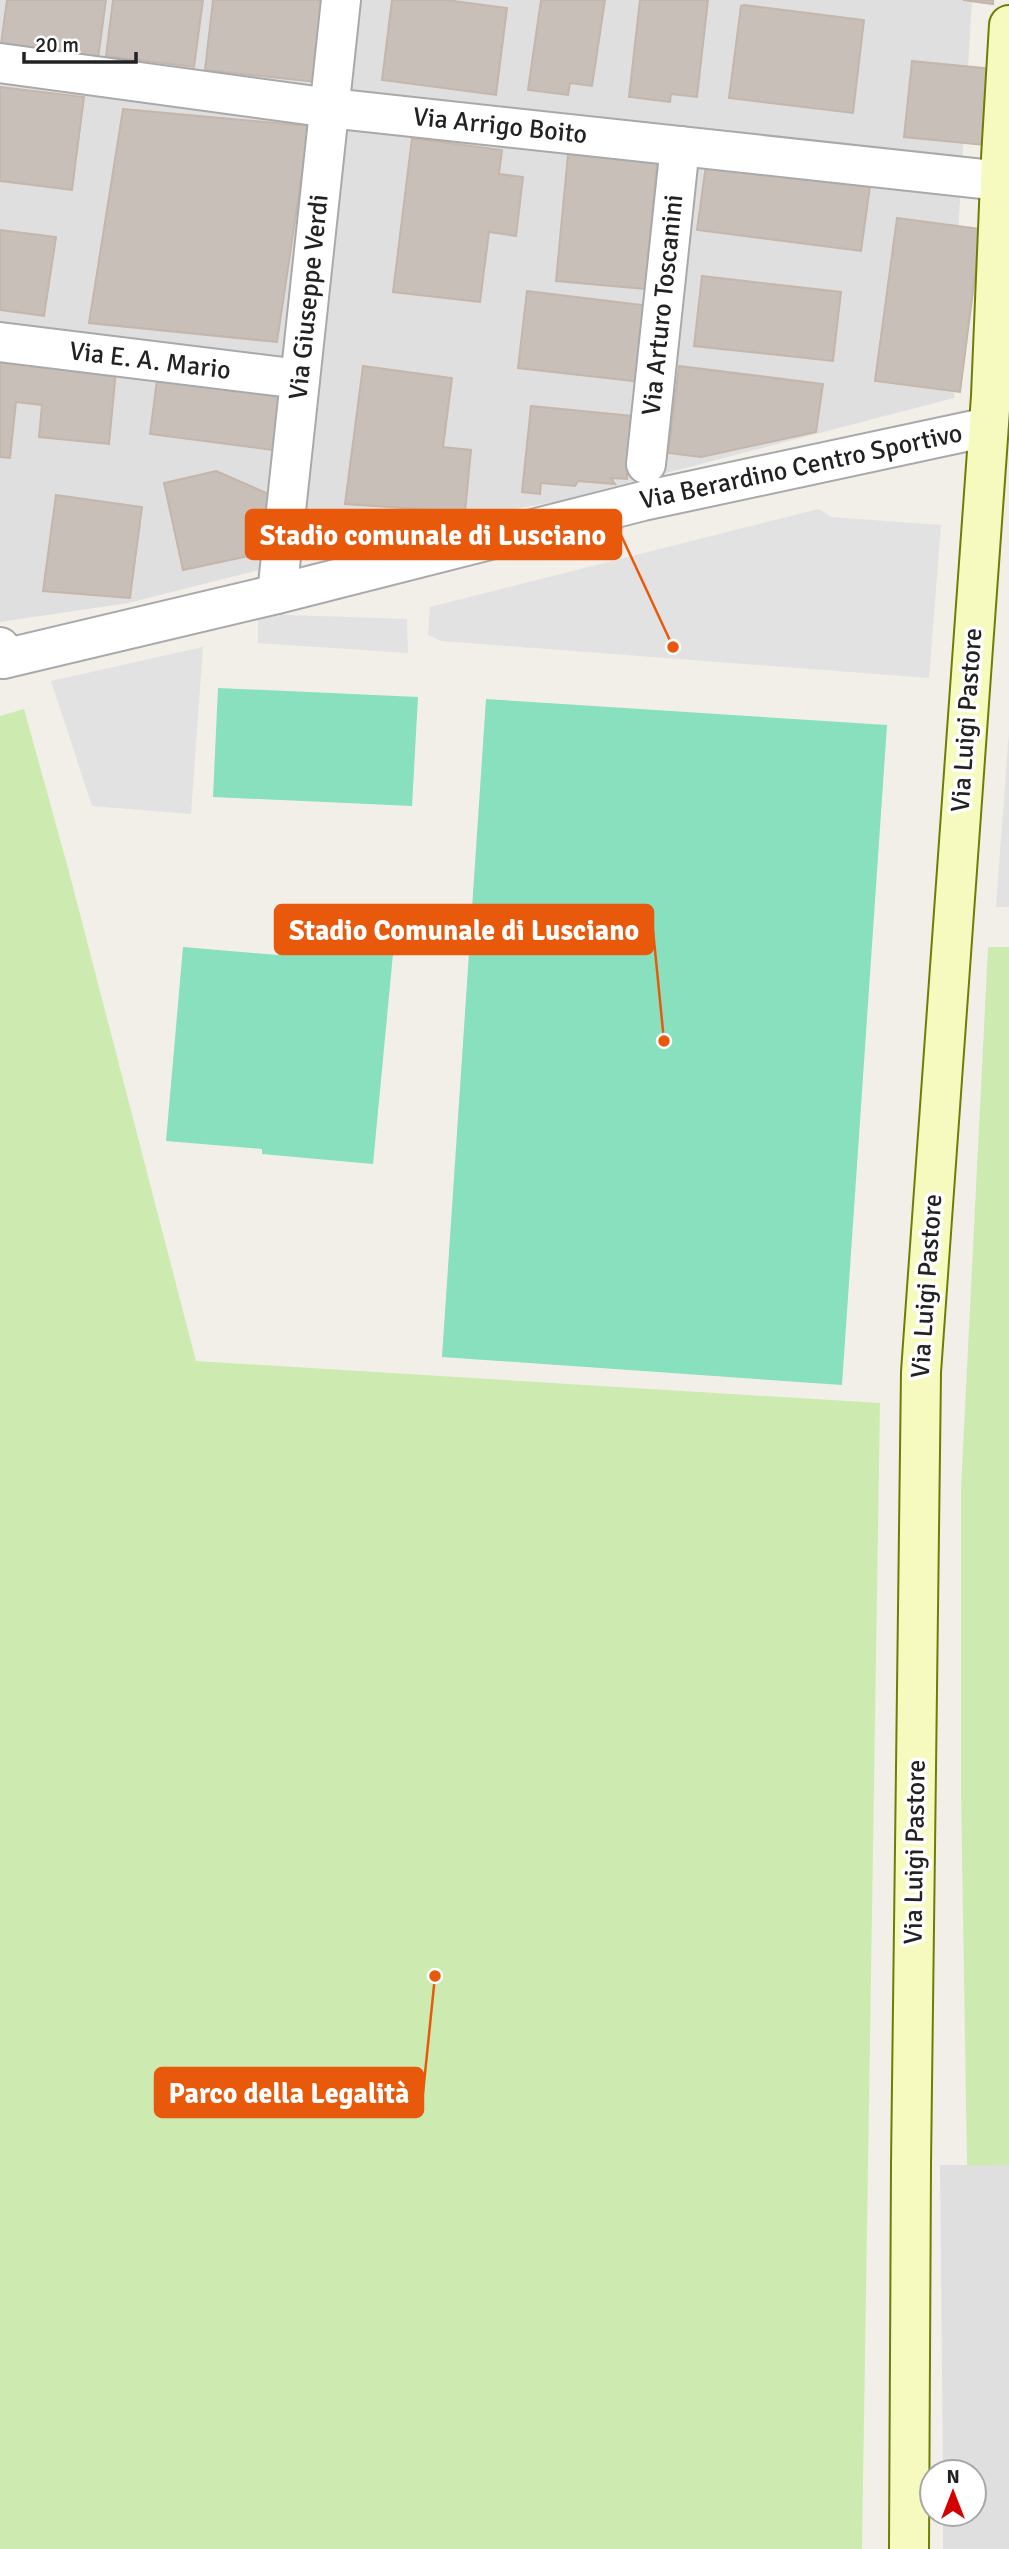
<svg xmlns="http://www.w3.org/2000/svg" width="1009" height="2549" font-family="Signika,sans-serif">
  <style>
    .residential { fill: #e0dfdf }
    .grass { fill: #cdebb0 }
    .pitch { fill: #88e0be }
    .parking { fill: #e2e2e2 }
    .building { fill: #c7bfb8; stroke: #c4b6ab; stroke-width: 2 }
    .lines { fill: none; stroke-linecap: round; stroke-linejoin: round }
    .street-casing { stroke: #a9a9a9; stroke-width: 42 }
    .secondary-casing { stroke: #707d05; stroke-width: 42 }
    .street { stroke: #fff; stroke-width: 38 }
    .secondary { stroke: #f7fabf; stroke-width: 38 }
    .labels { text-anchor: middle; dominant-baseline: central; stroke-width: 7; stroke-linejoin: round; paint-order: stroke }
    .street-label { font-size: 26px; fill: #222; stroke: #fff }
    .leader { fill: none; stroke: #e8590c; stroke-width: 2.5 }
    .callout-dot { fill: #e8590c; stroke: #fff; stroke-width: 2.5 }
    .callout { fill: #e8590c; stroke: #e8590c; stroke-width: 2.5 }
    .callout-label { font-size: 28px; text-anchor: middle; font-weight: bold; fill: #fff }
  </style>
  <rect width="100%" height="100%" fill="#f2efe9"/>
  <g class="residential">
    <path d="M0,0H972L959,217L954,398L559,501L465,518L128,603L0,622Z"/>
    <path d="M940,2165H1009V2549H943V2514H974V2472H943Z"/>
  </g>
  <g class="grass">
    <path d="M24,709L68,868L196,1361L880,1403L862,2549H0V716Z"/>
    <path d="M988,947H1009V2165L967,2166L961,1790V1488Z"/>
  </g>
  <g class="pitch">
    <path d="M218,688L418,697L412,806L213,797Z"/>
    <path d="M486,699L887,725L842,1385L442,1357Z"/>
    <path d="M280,944L393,954L373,1164L262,1154V1149L166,1141L183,947L278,955Z"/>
  </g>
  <g class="parking">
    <path d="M819,509L831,517L941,525L929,678L441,641L428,635L430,607Z"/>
    <path d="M258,614L407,619L408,653L258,643Z"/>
    <path d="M203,647L191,814L92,806L51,681Z"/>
    <path d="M1009,731V907H996Z"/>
  </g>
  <g class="building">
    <path d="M7,0H106L98,58L1,44Z"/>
    <path d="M113,0H203L194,67L106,56Z"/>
    <path d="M213,0H326L316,82L205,70Z"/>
    <path d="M392,0H446L507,8L496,95L382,80Z"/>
    <path d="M541,0H605L592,86L570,83L568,95L528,90Z"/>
    <path d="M640,0H708L697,97L671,94L670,102L629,97Z"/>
    <path d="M963,0H993V4Z"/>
    <path d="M744,5L864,20L853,113L729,98L741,6Z"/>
    <path d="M912,61L1003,70L995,146L904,137Z"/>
    <path d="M0,87L84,97L72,190L0,181Z"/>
    <path d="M123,109L309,126L277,342L89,323Z"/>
    <path d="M412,138L502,150L499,174L523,177L516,236L489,232L480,302L393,292Z"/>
    <path d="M569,144L658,152L645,289L556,281Z"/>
    <path d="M707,158L871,179L861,251L697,230Z"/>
    <path d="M897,218L981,229L960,392L875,381Z"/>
    <path d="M0,230L56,237L44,316L0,310Z"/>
    <path d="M702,276L841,292L833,361L694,346Z"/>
    <path d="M527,291L659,307L650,383L518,368Z"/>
    <path d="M0,359L116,371L109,444L39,437L42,405L16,402L10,458L0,457Z"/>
    <path d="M363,366L452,378L443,447L471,450L465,512L345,504Z"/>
    <path d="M679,366L823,384L816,432L701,457L668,453Z"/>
    <path d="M158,372L288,388L280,451L150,434Z"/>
    <path d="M531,406L632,416L627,479L611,478L615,484L578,481L575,486L541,483L540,494L522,492Z"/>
    <path d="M216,471L278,498L268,552L183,570L164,483Z"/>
    <path d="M56,495L142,507L130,598L43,591Z"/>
  </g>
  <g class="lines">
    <g class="street-casing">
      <g id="street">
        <path d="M0,63L330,108L1001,181"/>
        <path d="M0,342L300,379"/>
        <path d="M646,464L680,146"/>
        <path d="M277,594L341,0"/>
        <path d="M0,647L3,659L277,594L643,501L988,427"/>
      </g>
    </g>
    <g class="secondary-casing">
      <path id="secondary" d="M909,2549L911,2165L921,1372L991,396L1001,158L1009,25"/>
    </g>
    <use href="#street" class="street"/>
    <use href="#secondary" class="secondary"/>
  </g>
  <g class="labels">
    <g class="street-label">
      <text transform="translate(500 126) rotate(6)">Via Arrigo Boito</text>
      <text transform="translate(309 297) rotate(-84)">Via Giuseppe Verdi</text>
      <text transform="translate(663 305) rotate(-84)">Via Arturo Toscanini</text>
      <text transform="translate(150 361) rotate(7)">Via E. A. Mario</text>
      <text transform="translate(801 467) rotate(-12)">Via Berardino Centro Sportivo</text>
      <text transform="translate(967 720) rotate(-86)">Via Luigi Pastore</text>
      <text transform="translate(927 1286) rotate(-86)">Via Luigi Pastore</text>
      <text transform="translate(915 1852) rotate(-89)">Via Luigi Pastore</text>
    </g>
  </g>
  <path class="leader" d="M673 647L621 535M664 1041L653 930M435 1976L423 2093"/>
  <g class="callout-dot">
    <circle cx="673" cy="647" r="7"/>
    <circle cx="664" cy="1041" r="7"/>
    <circle cx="435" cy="1976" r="7"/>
  </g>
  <g class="callout">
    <rect x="246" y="510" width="375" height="49" rx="7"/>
    <rect x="275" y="905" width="378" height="49" rx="7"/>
    <rect x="155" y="2068" width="268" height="49" rx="7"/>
  </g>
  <g class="callout-label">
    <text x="433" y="545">Stadio comunale di Lusciano</text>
    <text x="464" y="940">Stadio Comunale di Lusciano</text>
    <text x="289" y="2103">Parco della Legalità</text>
  </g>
  <g transform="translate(953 2493)"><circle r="33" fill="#ffffff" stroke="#a7a7a7" stroke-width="2"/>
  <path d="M0-5L12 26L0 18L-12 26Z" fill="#d40000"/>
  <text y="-10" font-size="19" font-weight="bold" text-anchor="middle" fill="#222222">N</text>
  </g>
  <path d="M24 52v10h112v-10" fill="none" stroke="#222222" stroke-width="3.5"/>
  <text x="35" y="52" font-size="21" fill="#222222" stroke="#ffffff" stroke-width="5" paint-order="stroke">20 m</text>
</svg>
